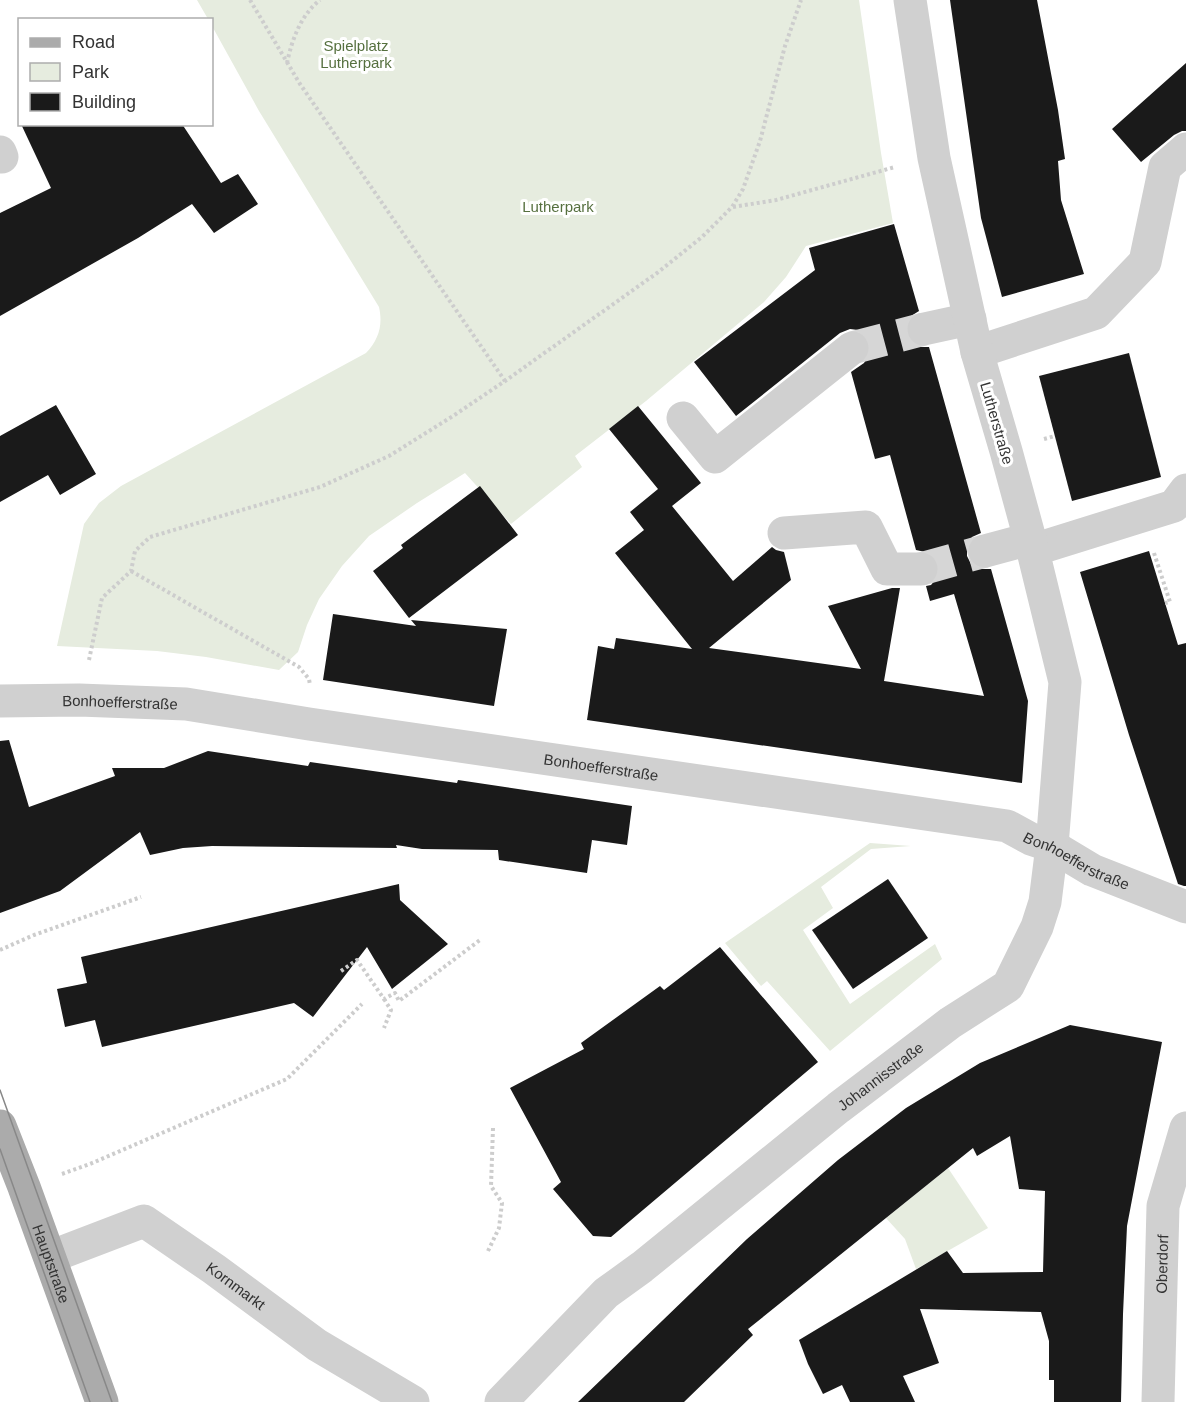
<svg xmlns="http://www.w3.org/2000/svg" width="1186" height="1402" font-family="Arial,sans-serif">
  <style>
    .green { fill: #e6ecdf }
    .building { fill: #1a1a1a }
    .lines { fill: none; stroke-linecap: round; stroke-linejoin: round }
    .minor-tunnel { stroke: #d6d6d6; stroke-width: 33; stroke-dasharray: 33 16; stroke-linecap: butt }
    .path { stroke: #cdcdcd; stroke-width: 4; stroke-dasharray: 3 3; stroke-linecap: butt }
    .minor { stroke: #d0d0d0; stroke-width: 33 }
    .major { stroke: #ababab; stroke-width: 33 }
    .tram { stroke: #888; stroke-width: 1.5 }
    .labels { text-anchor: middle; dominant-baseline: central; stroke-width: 6; stroke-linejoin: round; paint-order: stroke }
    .park-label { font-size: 15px; fill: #56703f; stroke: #fff }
    .street-label { font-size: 15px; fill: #333; stroke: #fff }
  </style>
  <rect width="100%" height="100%" fill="#fff"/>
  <g class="green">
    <path d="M197,0H859L881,153L893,223L806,246L786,277L764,302L646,401L575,456L582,467L511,524L465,473L417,503L369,536L342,566L319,599L307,625L298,652L279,670L206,657L157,651L57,646L84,524L99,503L121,486L366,353C379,339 383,325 379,307L259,111L212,26V20L208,19Z"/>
    <path d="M870,843L911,846L871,849L821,887L833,908L803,930L850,1004L935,944L942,959L830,1051L767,981L761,986L725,943Z"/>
    <path d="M948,1168L988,1228L916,1269L905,1239L886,1218Z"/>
  </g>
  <g class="building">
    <path d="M950,0H1037L1058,110L1065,159L1058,161L1061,200L1084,274L1002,297L981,218Z"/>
    <path d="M1186,63V131H1182L1174,135L1141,162L1112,129Z"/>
    <path d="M21,124H182L221,183L238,174L258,204L214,233L192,204L138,238L0,316V213L51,188Z"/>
    <path d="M894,224L919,311L911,316L906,323V334L910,341L918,347H929L981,533L972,537L967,546V556L971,564L980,569H991L1028,701L1022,783L587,720L598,646L614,649L616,638L692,649L615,553L644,530L630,512L658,489L609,429L638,406L701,483L672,506L733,581L772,547L776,550L784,552L791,580L709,648L861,669L828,606L892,588H900L884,681L984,696L954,594L930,601L926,586L931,585L937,578L940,570L937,560L930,553L916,550L890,455L875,459L851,372L864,363L869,355L871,346L866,336L858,330L850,329L840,333L736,416L694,362L815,270L809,248Z"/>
    <path d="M1129,353L1161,477L1072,501L1039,376Z"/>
    <path d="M56,405L96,474L60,495L48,475L0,502V436Z"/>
    <path d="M480,486L518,535L409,618L373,571L403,548L401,545Z"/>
    <path d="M1149,551L1178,645L1186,643V886H1184L1178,884L1129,735L1080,572Z"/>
    <path d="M333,614L416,626L411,620L507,629L494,706L323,680Z"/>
    <path d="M9,740L29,807L115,776L112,768H164L208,751L308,766L310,762L457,783L458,780L632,806L627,845L592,840L587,873L499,860L498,850L422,849L396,845L397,848L212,846L183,848L150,855L140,832L60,891L0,913V741Z"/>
    <path d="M888,879L928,938L853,989L812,930Z"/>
    <path d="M399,884L400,900L448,944L392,989L367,947L313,1017L294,1003L102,1047L95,1020L65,1027L57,989L87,983L81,957Z"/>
    <path d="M720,947L818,1062L611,1237L593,1236L553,1189L561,1182L510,1088L584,1049L581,1043L660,986L664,990Z"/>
    <path d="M1070,1025L1162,1042L1127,1226L1123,1314L1121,1402H1054V1380H1049V1341L1041,1312L920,1309L939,1363L903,1376L915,1402H850L842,1385L823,1394L808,1364L799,1340L947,1251L963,1273L1043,1272L1045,1191L1019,1189L1010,1136L977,1156L973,1148L748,1329L753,1335L684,1402H578L747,1239L838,1160L906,1108L980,1063Z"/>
  </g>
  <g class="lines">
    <g class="minor-tunnel">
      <path d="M852,348L924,329"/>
      <path d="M921,569L985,551"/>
    </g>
    <g class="path">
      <path d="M250,0L300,84L505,381"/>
      <path d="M287,63C292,39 301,15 320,0"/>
      <path d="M733,207L776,200L895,167"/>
      <path d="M1044,439L1055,436"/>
      <path d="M1154,553L1170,602L1165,603"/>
      <path d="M131,571L299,667L309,679L310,685"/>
      <path d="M89,660L102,598L131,571L135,551L150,537L320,487L389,456L453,416L505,381L657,273L702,237L732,207L743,189L760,141L785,46L801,0"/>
      <path d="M0,950L34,935L141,897"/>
      <path d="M341,971L357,960L384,999L395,993L399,1001L480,940"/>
      <path d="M384,999L391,1010L384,1028"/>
      <path d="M62,1174L90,1164L287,1079L362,1004"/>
      <path d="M488,1251L499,1228L502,1203L491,1186L493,1128"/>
    </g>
    <g class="minor">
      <path d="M0,152L2,157"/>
      <path d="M924,329L970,319"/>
      <path d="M977,352L1096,313L1145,262L1165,167L1186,149"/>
      <path d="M683,418L715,457L852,348"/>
      <path d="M784,533L866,527L887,569H921"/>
      <path d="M1033,550L1174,506L1186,490"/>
      <path d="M985,551L1030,539"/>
      <path id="s1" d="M0,701L79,700L186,704L309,724L1007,826L1031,839L1052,846L1092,870L1186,907"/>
      <path id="s2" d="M50,1257L144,1221L214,1269L317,1345L413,1402"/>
      <path id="s3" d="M501,1402L606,1293L642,1267L838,1108L950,1023L1008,986L1037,927L1045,902L1052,846L1065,682L1030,539L1006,451L977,352L934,158L910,0"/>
      <path id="s4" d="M1158,1402L1163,1206L1186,1128"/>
    </g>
    <path class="major" id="s5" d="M0,1126L24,1187L102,1402"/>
    <g class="tram">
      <path d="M0,1090L112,1402"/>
      <path d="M0,1149L90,1402"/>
    </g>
  </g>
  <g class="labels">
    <g class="park-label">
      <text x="356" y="45">Spielplatz<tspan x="356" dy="17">Lutherpark</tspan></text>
      <text x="558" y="206">Lutherpark</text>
    </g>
    <g class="street-label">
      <text transform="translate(997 423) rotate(74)">Lutherstraße</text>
      <text stroke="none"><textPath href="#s1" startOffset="120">Bonhoefferstraße</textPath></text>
      <text stroke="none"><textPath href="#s1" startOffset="606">Bonhoefferstraße</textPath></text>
      <text stroke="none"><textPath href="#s1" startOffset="1094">Bonhoefferstraße</textPath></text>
      <text stroke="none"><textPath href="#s3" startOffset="501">Johannisstraße</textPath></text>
      <text stroke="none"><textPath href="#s4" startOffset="138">Oberdorf</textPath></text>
      <text stroke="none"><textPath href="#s5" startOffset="147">Hauptstraße</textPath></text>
      <text stroke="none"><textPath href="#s2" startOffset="213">Kornmarkt</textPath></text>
    </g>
  </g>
  <rect x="18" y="18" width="195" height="108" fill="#ffffff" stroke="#adadad" stroke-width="1.5"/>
  <rect x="30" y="38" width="30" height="9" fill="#ababab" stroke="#adadad" stroke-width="1.5"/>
  <text x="72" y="48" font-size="18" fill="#333333">Road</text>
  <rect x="30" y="63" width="30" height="18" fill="#e6ecdf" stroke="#adadad" stroke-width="1.5"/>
  <text x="72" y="78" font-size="18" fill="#333333">Park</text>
  <rect x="30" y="93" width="30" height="18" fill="#1a1a1a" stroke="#adadad" stroke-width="1.5"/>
  <text x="72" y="108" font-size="18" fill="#333333">Building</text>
</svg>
